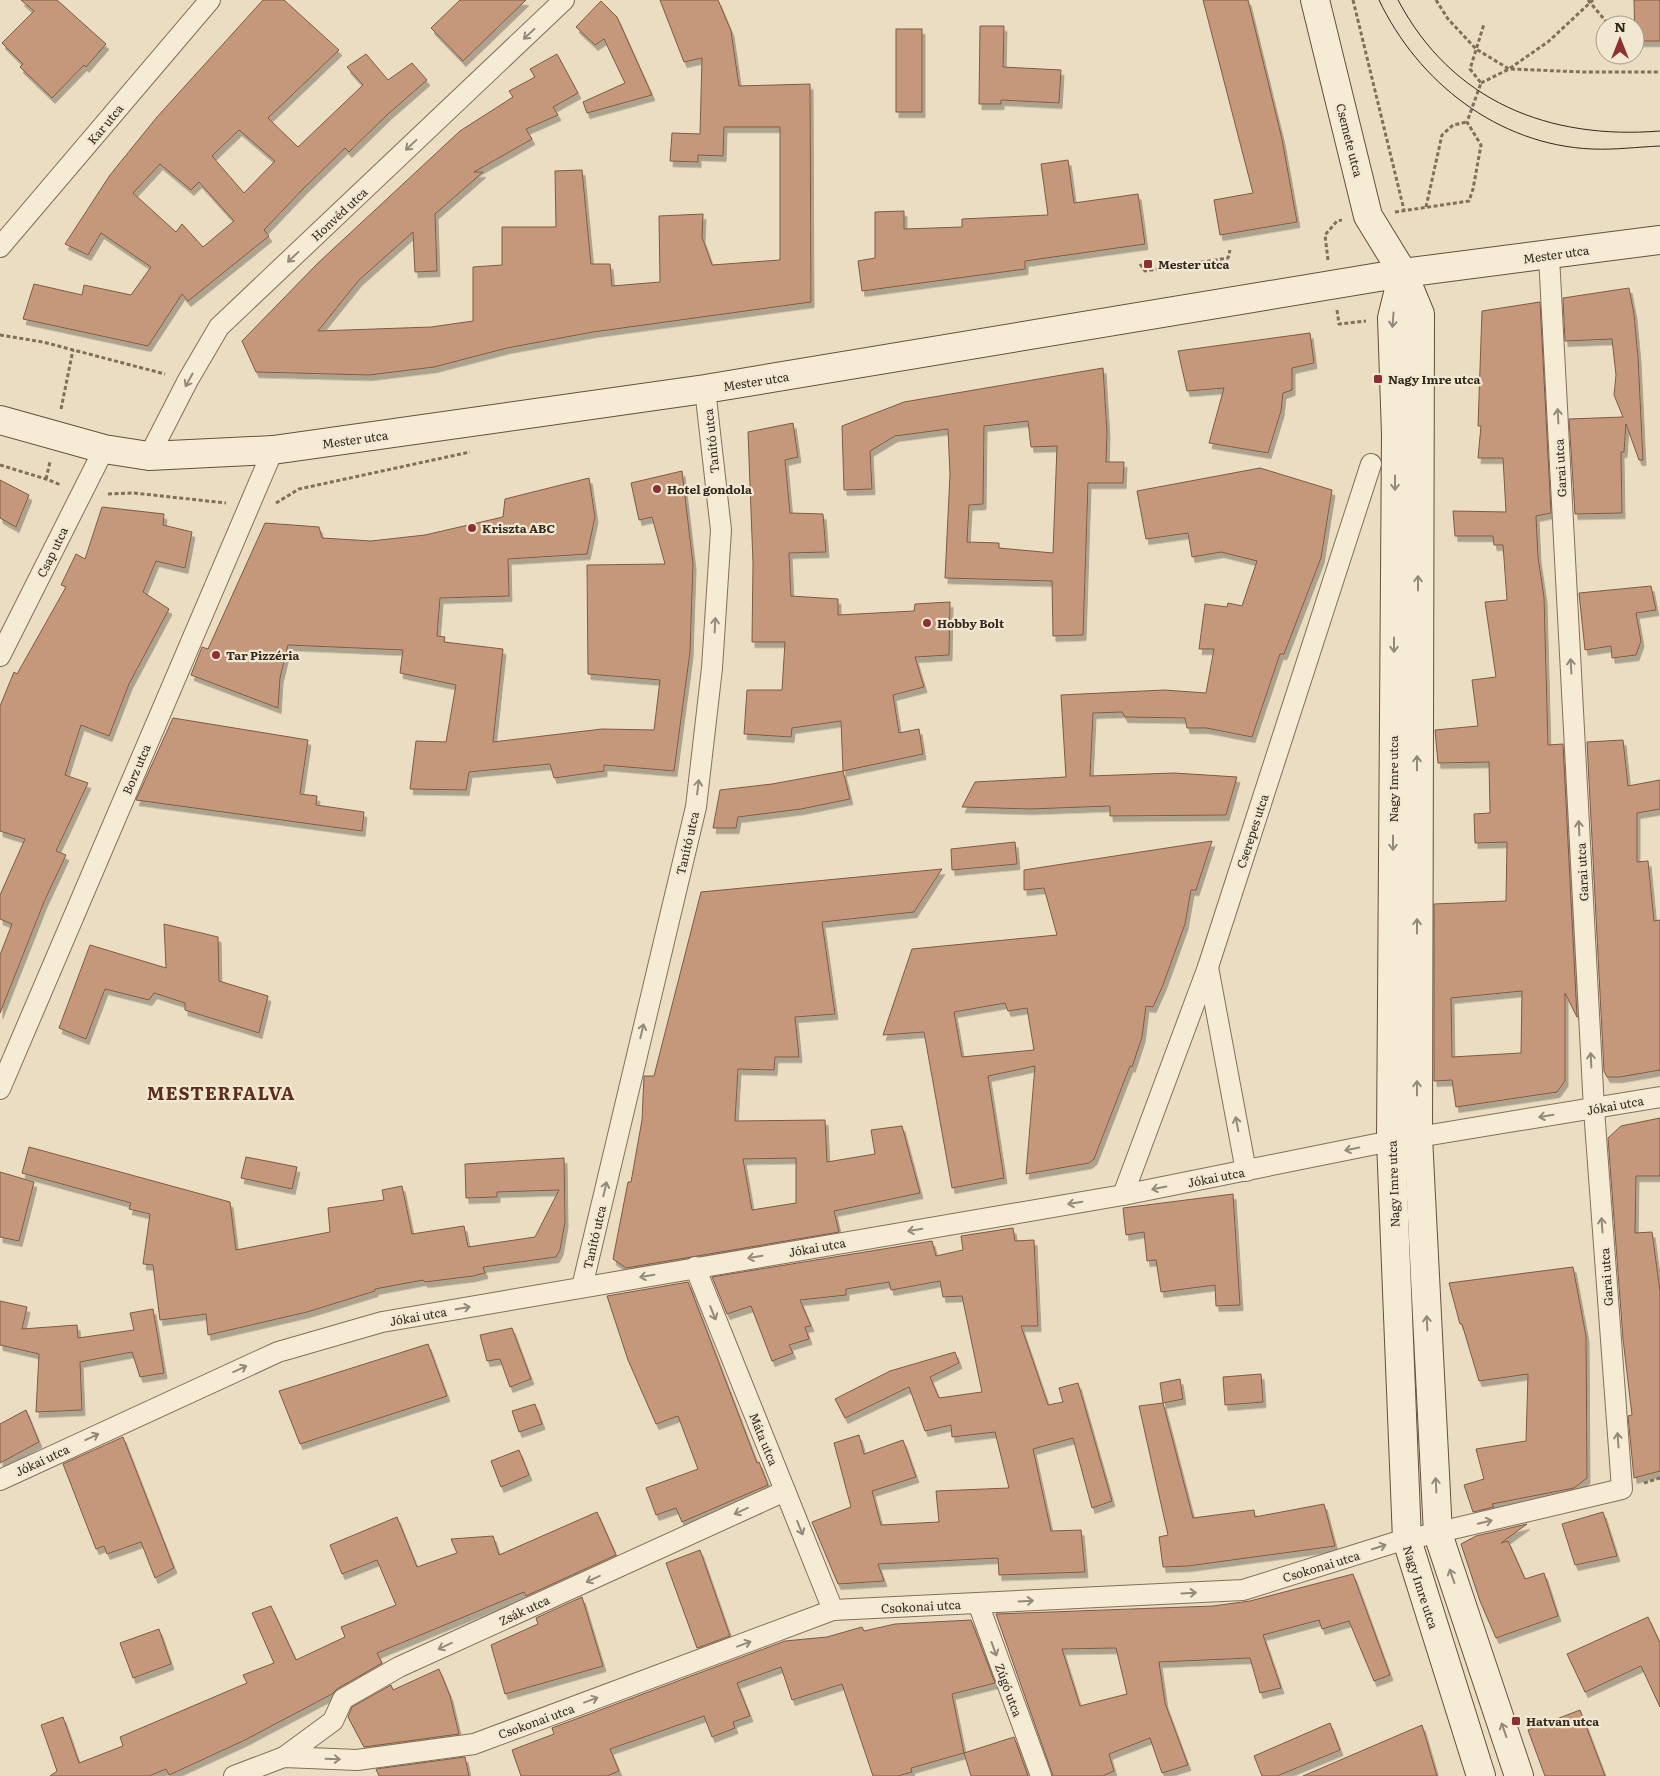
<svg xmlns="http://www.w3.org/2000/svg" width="1660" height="1776" font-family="Literata,serif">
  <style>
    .building { fill: #c5987b; stroke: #7f5a43; fill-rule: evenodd; filter: url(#shadow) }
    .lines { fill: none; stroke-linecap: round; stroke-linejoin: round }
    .street-casing { stroke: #826f5b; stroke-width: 22 }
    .secondary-casing { stroke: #64503e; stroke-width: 30 }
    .path { stroke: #826f5b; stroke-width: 3; stroke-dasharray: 4 2.5; stroke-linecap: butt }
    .street { stroke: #f6ebd5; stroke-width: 20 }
    .secondary { stroke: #f6ebd5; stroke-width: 28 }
    .tram { stroke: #33281e; stroke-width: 1 }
    .oneway { stroke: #948a7a }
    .poi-dot { fill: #8c3033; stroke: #f2e8d1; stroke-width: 2 }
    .labels { text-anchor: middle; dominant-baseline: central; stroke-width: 4.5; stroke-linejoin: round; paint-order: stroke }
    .street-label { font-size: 12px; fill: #33281e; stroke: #f2e8d1 }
    .poi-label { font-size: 12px; font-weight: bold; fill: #33281e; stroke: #f2e8d1; text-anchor: start }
    .district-label { font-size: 18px; font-weight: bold; letter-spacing: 1px; fill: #5c2c21; stroke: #f2e8d1 }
  </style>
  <defs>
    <filter id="shadow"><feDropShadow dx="3" dy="5.5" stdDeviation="0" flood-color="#0004"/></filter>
  </defs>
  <rect width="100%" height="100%" fill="#eaddc2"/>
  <g class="building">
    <path d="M21,0H57L106,44L86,67L84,65L52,98L20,67L23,64L2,43L34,11Z"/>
    <path d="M263,0H284L339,50L268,118L298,147L363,85L347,67L366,54L388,80L412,63L427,80L388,114L349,152L345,148L303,189L264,230L269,236L188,301L182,294L148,346L23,319L34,284L82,295L84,285L131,295L151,267L101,233L88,255L65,244L110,175L157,117ZM239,130L275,161L244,193L212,156ZM160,164L191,190L199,182L234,221L203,247L182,224L176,232L133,193Z"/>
    <path d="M460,0H526L463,61L431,28Z"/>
    <path d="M660,0H718L731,31L739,86L810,84L811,302L593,332L507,348L434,367L369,375L256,372L242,341L318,263L460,131L513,97L509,91L535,77L530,69L557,54L578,93L553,107L558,115L526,129L532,139L474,172H483L435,214L437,271L415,272L413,232L359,280L318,331L431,327L473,321V267L502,265V227H556L555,171L582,170L591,264H610L612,286L660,282L659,216L703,214L702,237L712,265L780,260V127H724L723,156L698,155V162L670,161L672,133L700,134L702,58L684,62Z"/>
    <path d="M1203,0H1248L1282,139L1297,222L1220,235L1214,200L1253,193Z"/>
    <path d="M1634,0H1660V41H1635Z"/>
    <path d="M601,1L617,17L652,95L587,113L583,102L625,83L604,39L595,45L576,27Z"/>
    <path d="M980,26H1004L1003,67L1061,70L1059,103L1001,100V104H979Z"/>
    <rect x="896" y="29" width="26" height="83"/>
    <path d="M1068,160L1074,203L1138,194L1145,244L1025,261V269L862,291L858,261L875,258V212L904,211V229L962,227V219L1048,215L1041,164Z"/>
    <path d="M1629,288L1634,314L1638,357L1643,460H1639L1626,424L1624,452H1621L1622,513L1575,514L1569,419L1623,417L1614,395L1616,375L1612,339L1565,341L1563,298Z"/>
    <path d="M1540,302L1551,513L1536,516L1538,557L1544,597L1548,745L1563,744L1577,1017L1565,993V1081L1557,1092L1456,1107L1452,1080L1434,1081V904L1506,901L1507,842L1475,843L1474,814L1490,813L1489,762L1438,763L1435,730L1478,726L1472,680L1496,677L1485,602L1507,600L1503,545H1494L1493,536H1455L1453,511L1506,512L1503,458H1478L1481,426H1478L1482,311ZM1522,991L1521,1053L1452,1057L1451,998Z"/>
    <path d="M1310,333L1314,363L1292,368V390L1283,393L1281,411L1268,453L1209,443L1224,388L1187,391L1178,351Z"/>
    <path d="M1103,368L1107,432L1106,462H1124L1123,483H1088L1083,635L1053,636L1052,581L945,578L950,474L948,429L895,436L870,451L872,489L844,490L842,426L904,402ZM1028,421L1031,447L1057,446L1053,553L999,548V543L967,542L969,505L983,504L984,426Z"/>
    <path d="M793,423L798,457L785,460L790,513L823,514L826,552L789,553L791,596L838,599V615L914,611L915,604L950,602L949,655L915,657L924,687L893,695L899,733L919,729L923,754L843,771L841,721L792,728L791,737L744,734L747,690H782L785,642H752L753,563L748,432Z"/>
    <path d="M1260,468L1332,490L1321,558L1284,654H1280L1252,737L1206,728H1187L1185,718L1125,717L1122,712L1093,713L1090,776L1174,773L1237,777L1226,815L1110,816V806L1030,809L962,807L975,782L1066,777L1061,695L1164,690L1206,693L1214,649H1199L1205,604L1227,607L1228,603L1242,606L1257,561L1221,552L1192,557L1188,533L1146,539L1137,491Z"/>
    <path d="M682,471L693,564L690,652L674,771L604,765V771L554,778L550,764L469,772L466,790L410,789L416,741L446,742L456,685L400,673L403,650L288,645L280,678L278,708L191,675L202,647L208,649L265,523L319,527L322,538L371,541L425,535L503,517L505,499L589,478L595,517L587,554L508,559L509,596L440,598L437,636L445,637L444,642L503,649L493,742L602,729L654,730L660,680L588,674L587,565L665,564L652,517L639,520L631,483Z"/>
    <path d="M0,480L29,495L16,527L0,518Z"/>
    <path d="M102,507L164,514L163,525L192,532L185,568L156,561L143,592L169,609L129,684L109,736L81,725L65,775L88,783L56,851L66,855L44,902L0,1013V955L12,924L0,919V895L25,839L0,831V706L14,672L17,674L66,587L61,585L76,554L85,559Z"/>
    <path d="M1651,586L1656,610L1636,613L1641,641L1636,655L1612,658L1611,646L1585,650L1579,593Z"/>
    <path d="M173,718L308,740L300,794L317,796L316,805L364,812L362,831L136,800Z"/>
    <path d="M1623,740L1628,786L1660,780V809L1637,813V862L1648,861L1654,921L1660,920V1070L1620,1077H1607L1604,1071L1587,742Z"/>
    <path d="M843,771L850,799L801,809L738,817L736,828H713L720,790L772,784Z"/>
    <path d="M1212,841L1196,890H1191L1185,924L1163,985L1153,1007L1146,1006L1142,1037L1132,1067L1130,1066L1094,1159L1089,1163L1026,1174L1035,1066L988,1076L1004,1178L952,1188L924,1032L883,1035L912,949L1057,935L1044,888L1024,890V870ZM1005,1003L1008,1011L1027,1008L1034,1050L962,1057L954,1012Z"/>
    <path d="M1015,842L1017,864L952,870L951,849Z"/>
    <path d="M942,869L914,912L822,922L835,1014L795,1017L799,1057H775L774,1070L738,1069L735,1121L825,1120L827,1162L875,1154L871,1130L902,1126L920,1193L834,1211L839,1232L626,1268L613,1259L628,1182H631L642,1120L644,1076H654L701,892ZM796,1158V1203L752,1210L743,1159Z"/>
    <path d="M164,924L218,937L219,981L268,996L259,1033L185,1010V1003L154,993L149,1000L105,989L86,1039L59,1028L90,945L166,968Z"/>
    <path d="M1660,1118V1176H1636L1635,1233L1652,1232L1660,1291V1471L1634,1478L1628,1416L1632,1415L1623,1339L1608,1138L1621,1126Z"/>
    <path d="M29,1147L230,1202L236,1250L330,1232L328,1208L384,1200L382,1190L402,1186L412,1234L464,1226L468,1247L535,1237L559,1190L497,1192V1197L466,1198L465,1164L564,1158L565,1222L560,1250L556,1257L483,1267L485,1273L473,1276L425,1282L423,1280L375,1289V1291L307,1312L208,1335L206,1314L160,1320L153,1265L143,1264L150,1214L129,1209L131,1203L22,1173Z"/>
    <path d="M246,1157L297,1167L292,1189L241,1178Z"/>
    <path d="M0,1172L34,1182L19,1241L0,1237Z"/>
    <path d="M1233,1194L1240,1305L1216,1306L1215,1285L1161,1292L1156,1260L1147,1261L1144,1232L1126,1235L1123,1208Z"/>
    <path d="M1013,1228L1015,1241L1034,1240L1038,1326H1021L1048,1405L1063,1402L1059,1388L1078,1383L1112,1501L1092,1508L1073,1438L1033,1449L1051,1531L1081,1530L1085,1572L999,1575L998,1558L878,1564L884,1581L838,1584L812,1522L851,1507L834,1443L859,1435L864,1454L903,1440L916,1477L872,1491L881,1525L939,1522L936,1491L1009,1488L995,1432L952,1437L951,1425L925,1431L909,1387L845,1418L835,1399L890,1371L955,1352L959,1363L930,1377L939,1398L982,1392L962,1296L943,1297L940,1281L891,1290L889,1282L846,1289V1295L800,1300L811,1326L805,1327L809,1339L789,1345L793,1353L772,1361L751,1306L727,1314L712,1277L932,1241L936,1256L963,1250L961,1236Z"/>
    <path d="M1573,1267L1586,1336L1587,1478L1574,1488L1492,1504L1494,1507L1473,1512L1464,1485L1484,1479L1476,1449L1526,1441L1528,1374L1479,1381L1462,1324H1460L1449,1283Z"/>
    <path d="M688,1282L757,1463L759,1462L768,1485L682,1522L676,1508L656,1515L646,1488L698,1469L678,1416L656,1424L628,1360L607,1296Z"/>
    <path d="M0,1301L27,1307L22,1329L77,1325L78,1338L134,1330L130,1313L153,1309L164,1373L140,1377L132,1352L80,1362L82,1410L36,1412L39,1354L0,1345Z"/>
    <path d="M512,1328L531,1379L510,1387L500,1359L487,1361L480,1335Z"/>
    <path d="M428,1344L447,1396L300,1444L279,1391Z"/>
    <path d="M1261,1374L1263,1402L1225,1405L1223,1377Z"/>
    <path d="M1180,1379L1183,1399L1163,1403L1160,1383Z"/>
    <path d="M1163,1403L1193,1518L1254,1510L1255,1517L1324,1504L1335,1546L1188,1566L1163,1567L1159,1537L1168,1535L1139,1406Z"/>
    <path d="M535,1404L542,1424L519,1432L512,1411Z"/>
    <path d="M26,1410L39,1442L0,1463V1424Z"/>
    <path d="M123,1437L174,1568L155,1578L141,1542L107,1554L104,1546L96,1549L63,1464Z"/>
    <path d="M519,1450L529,1475L501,1487L491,1461Z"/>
    <path d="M597,1512L616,1555L526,1596L524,1592L377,1653L382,1663L337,1689L332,1694L245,1740L169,1775L166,1769L149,1776H50L57,1771L41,1725L63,1717L79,1763L123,1746L120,1737L247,1683L243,1675L274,1663L252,1613L271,1606L296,1660L345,1637L341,1627L396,1605L377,1560L342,1574L330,1545L397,1517L417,1567L457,1553L451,1539L493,1536L499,1555Z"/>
    <path d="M1603,1512L1617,1556L1575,1565L1562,1524Z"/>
    <path d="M1527,1524L1501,1543L1508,1541L1525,1579L1544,1573L1558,1616L1496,1638L1480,1601L1461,1544L1476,1536Z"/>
    <path d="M700,1550L730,1636L697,1648L666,1563Z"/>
    <path d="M1353,1574L1390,1675L1374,1681L1349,1621L1322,1629L1319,1620L1263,1635L1281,1688L1260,1693L1250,1658L1159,1662L1165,1703L1188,1765L1162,1773L1150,1738L1109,1754L1114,1771L1103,1776H1053L996,1614L1213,1606L1250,1601ZM1116,1648L1127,1694L1080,1706L1062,1649Z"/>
    <path d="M582,1597L603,1666L505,1694L491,1645L538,1624L536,1618Z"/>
    <path d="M1648,1617L1660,1643V1707L1641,1666L1585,1692L1567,1654Z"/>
    <path d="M971,1620L995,1683L952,1694L964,1753L911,1768L912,1772L898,1776H873L842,1684L792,1700L781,1667L737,1683L750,1716L733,1722L735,1728L712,1737L704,1716L610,1749L619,1771L607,1776H521L512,1750L554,1734L552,1728L785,1641L827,1637L862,1627L864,1631L895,1624Z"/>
    <path d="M159,1629L171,1664L133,1678L120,1643Z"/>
    <path d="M439,1669L450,1696L459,1734L364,1747L348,1717L352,1707L391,1685L393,1690Z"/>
    <path d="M1580,1710L1605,1776H1545L1528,1730Z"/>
    <path d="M1330,1723L1340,1750L1277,1776H1262L1254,1756Z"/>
    <path d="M1422,1725L1437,1776H1303Z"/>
    <path d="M1014,1737L1028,1776H971L964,1753Z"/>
    <path d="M465,1757L469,1776H379L376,1769Z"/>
  </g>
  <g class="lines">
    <g class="street-casing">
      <g id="street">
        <path d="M0,247L210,0"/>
        <path d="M149,456L188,380L219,327L564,0"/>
        <path d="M0,656L104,449"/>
        <path d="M1208,967L1246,1171"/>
        <path d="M0,1089L273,450"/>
        <path d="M1123,1195L1208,967L1371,464"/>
        <path d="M695,1267L833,1610"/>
        <path d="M582,1287L696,807L712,668L721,530L705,389"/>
        <path d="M0,1480L278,1352L382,1322L1123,1195L1376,1144L1660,1097"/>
        <path d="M978,1603L1041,1776"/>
        <path d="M284,1757L333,1721L343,1699L399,1667L785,1491"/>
        <path d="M234,1776L284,1757L357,1760L474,1744L833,1610L1243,1590L1393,1543L1622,1489L1594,1109L1549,256"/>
      </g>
    </g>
    <g class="secondary-casing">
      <g id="secondary">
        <path d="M1315,0L1368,216L1403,273L1420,314L1418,1137L1438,1534L1519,1776"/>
        <path d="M1403,273L1392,318L1396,434L1391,1141L1407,1540L1481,1776"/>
        <path d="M0,420L104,449L149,456L273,450L705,389L1403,273L1660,240"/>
      </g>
    </g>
    <g class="path">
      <path d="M1353,0L1404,210"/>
      <path d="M1436,0L1448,19L1476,49L1509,69L1584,72H1660"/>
      <path d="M1588,0L1609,25"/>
      <path d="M1481,83L1509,69L1549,41L1593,0"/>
      <path d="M1426,207L1442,135L1453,125L1467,122"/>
      <path d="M1395,212L1469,201L1473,189L1481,145L1467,122L1481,83L1470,69L1484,24"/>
      <path d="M1328,260L1325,235L1337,221L1342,220"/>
      <path d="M1140,264L1145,271L1228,258L1230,250"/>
      <path d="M1337,310L1339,324L1366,321"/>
      <path d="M0,335L43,342L165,374"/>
      <path d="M61,409L73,350"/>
      <path d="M0,465L46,479L61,485"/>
      <path d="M46,479L50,462"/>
      <path d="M108,494L134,493L226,503"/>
      <path d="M276,503L299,489L470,452"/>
      <path d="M1644,1483L1660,1478"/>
    </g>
    <use href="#street" class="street"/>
    <use href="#secondary" class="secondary"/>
    <g class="tram">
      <path d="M1379,0C1418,82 1498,145 1592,149C1615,150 1637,147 1660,146"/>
      <path d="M1398,0C1452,102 1549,140 1660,131"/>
    </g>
  </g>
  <defs><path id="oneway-shaft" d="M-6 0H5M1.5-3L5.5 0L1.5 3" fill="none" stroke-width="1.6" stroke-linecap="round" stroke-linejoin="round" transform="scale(1.25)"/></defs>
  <g class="oneway">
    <use href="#oneway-shaft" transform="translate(529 34) rotate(137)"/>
    <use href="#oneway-shaft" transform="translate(411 145) rotate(137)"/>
    <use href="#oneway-shaft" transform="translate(293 257) rotate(137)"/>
    <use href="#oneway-shaft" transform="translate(1393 320) rotate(94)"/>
    <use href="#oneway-shaft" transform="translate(189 380) rotate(119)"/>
    <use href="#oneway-shaft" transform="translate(1558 416) rotate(-93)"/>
    <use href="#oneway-shaft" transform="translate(1395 483) rotate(90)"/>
    <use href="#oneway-shaft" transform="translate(1418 583) rotate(-90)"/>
    <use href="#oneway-shaft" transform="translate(715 625) rotate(-87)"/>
    <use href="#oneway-shaft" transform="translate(1394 645) rotate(90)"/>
    <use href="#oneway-shaft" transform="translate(1571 666) rotate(-93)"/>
    <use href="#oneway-shaft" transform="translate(1417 763) rotate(-90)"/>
    <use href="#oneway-shaft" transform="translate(698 787) rotate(-83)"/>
    <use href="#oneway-shaft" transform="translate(1579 828) rotate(-93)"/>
    <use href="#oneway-shaft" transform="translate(1393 843) rotate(90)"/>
    <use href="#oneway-shaft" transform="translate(1417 926) rotate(-90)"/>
    <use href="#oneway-shaft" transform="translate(642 1031) rotate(-77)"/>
    <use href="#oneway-shaft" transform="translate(1591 1060) rotate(-93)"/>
    <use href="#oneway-shaft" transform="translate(1417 1088) rotate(-90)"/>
    <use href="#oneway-shaft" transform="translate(1546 1116) rotate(171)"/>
    <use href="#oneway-shaft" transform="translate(1237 1124) rotate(-101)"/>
    <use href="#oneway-shaft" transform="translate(1352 1149) rotate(168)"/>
    <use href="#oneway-shaft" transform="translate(1159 1188) rotate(169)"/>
    <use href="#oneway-shaft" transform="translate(605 1189) rotate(-77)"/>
    <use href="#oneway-shaft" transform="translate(1075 1203) rotate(170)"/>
    <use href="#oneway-shaft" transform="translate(1602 1225) rotate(-94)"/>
    <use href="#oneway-shaft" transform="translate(915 1230) rotate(170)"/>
    <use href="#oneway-shaft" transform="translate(755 1257) rotate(170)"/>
    <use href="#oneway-shaft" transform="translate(647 1276) rotate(170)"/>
    <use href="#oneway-shaft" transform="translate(463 1308) rotate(-10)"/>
    <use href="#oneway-shaft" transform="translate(713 1313) rotate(68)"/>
    <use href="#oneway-shaft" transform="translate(1427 1323) rotate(-93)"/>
    <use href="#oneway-shaft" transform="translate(240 1369) rotate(-25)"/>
    <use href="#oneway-shaft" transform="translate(92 1437) rotate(-25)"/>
    <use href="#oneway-shaft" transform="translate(1618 1440) rotate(-94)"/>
    <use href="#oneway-shaft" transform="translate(1436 1485) rotate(-93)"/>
    <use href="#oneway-shaft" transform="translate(741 1511) rotate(155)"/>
    <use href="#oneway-shaft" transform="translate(1485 1522) rotate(-14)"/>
    <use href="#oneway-shaft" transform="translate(800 1528) rotate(68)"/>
    <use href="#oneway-shaft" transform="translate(1379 1547) rotate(-17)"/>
    <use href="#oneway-shaft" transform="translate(1452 1576) rotate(-109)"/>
    <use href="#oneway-shaft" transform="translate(593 1579) rotate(155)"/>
    <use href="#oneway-shaft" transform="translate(1189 1593) rotate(-3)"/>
    <use href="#oneway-shaft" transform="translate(1026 1601) rotate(-3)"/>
    <use href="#oneway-shaft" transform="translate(744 1644) rotate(-20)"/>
    <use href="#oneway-shaft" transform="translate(445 1646) rotate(155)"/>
    <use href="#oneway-shaft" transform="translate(994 1649) rotate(70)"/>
    <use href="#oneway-shaft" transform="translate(591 1700) rotate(-20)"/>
    <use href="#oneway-shaft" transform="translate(1504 1730) rotate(-109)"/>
    <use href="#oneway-shaft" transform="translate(333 1759) rotate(2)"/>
  </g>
  <g class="poi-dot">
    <rect x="1143" y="259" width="10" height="10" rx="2.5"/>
    <rect x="1373" y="374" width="10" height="10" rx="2.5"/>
    <circle cx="657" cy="489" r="5"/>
    <circle cx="472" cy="528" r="5"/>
    <circle cx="927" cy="623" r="5"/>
    <circle cx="216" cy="655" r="5"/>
    <rect x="1511" y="1716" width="10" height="10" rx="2.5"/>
  </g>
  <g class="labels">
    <g class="street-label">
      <text transform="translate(105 124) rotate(-50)">Kar utca</text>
      <text transform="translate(1350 140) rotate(76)">Csemete utca</text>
      <text transform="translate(339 214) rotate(-43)">Honvéd utca</text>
      <text transform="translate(1556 254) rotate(-8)">Mester utca</text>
      <text transform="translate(756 381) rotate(-9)">Mester utca</text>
      <text transform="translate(355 439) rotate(-8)">Mester utca</text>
      <text transform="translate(711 441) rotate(-96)">Tanító utca</text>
      <text transform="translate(1560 468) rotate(-93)">Garai utca</text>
      <text transform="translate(52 552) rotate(-64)">Csap utca</text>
      <text transform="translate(136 769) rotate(-67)">Borz utca</text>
      <text transform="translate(1393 779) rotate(-90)">Nagy Imre utca</text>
      <text transform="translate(1252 831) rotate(-72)">Cserepes utca</text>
      <text transform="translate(687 843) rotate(-77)">Tanító utca</text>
      <text transform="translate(1582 872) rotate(-93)">Garai utca</text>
      <text transform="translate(1615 1105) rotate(-10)">Jókai utca</text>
      <text transform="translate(1216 1177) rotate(-11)">Jókai utca</text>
      <text transform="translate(1393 1184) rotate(-92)">Nagy Imre utca</text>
      <text transform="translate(594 1237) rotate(-77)">Tanító utca</text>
      <text transform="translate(817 1247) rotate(-10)">Jókai utca</text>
      <text transform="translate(1606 1277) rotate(-94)">Garai utca</text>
      <text transform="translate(418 1316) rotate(-10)">Jókai utca</text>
      <text transform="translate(764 1439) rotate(68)">Máta utca</text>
      <text transform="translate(42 1460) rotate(-25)">Jókai utca</text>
      <text transform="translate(1321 1566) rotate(-17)">Csokonai utca</text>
      <text transform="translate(1421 1587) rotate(72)">Nagy Imre utca</text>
      <text transform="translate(921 1606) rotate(-3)">Csokonai utca</text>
      <text transform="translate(524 1610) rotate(-25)">Zsák utca</text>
      <text transform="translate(1009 1690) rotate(70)">Zúgó utca</text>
      <text transform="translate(536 1721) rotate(-20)">Csokonai utca</text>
    </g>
    <g class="poi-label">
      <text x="1158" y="264">Mester utca</text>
      <text x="1388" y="379">Nagy Imre utca</text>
      <text x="667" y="489">Hotel gondola</text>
      <text x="482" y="528">Kriszta ABC</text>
      <text x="937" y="623">Hobby Bolt</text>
      <text x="226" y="655">Tar Pizzéria</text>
      <text x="1526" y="1721">Hatvan utca</text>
    </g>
    <g class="district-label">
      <text x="221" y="1092">MESTERFALVA</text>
    </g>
  </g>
  <g transform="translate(1620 40)"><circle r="24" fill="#f2e8d1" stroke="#a69b89"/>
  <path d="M0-4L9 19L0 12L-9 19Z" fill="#8c3033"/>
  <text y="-8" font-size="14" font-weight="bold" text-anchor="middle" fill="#33281e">N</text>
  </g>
</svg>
